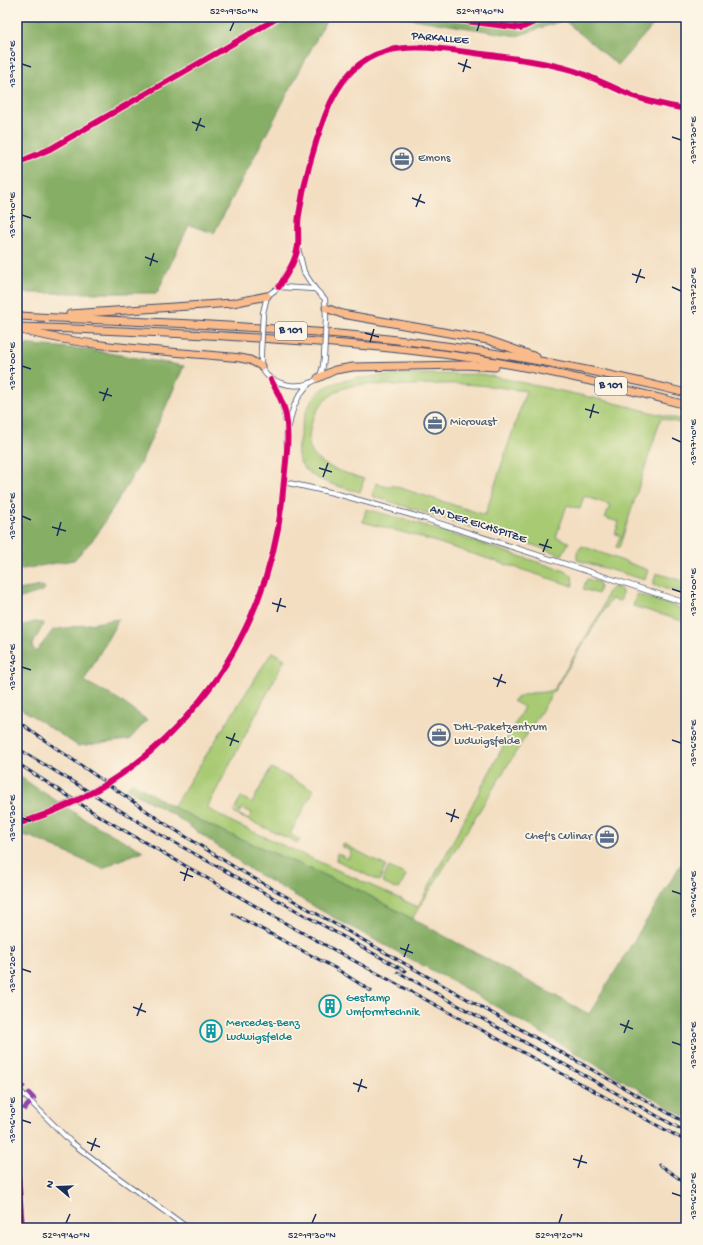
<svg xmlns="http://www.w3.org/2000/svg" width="703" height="1245" font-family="'Gochi Hand',sans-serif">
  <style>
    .green { fill: #a8ca73; stroke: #627c68 }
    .forest { fill: #86ae65; stroke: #506e62 }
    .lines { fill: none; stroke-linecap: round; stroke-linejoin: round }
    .minor-casing { stroke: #3b496d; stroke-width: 6 }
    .trunk-casing { stroke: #3b496d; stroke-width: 9 }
    .minor { stroke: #fff; stroke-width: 4.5 }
    .trunk { stroke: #fabb8b; stroke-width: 7 }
    .rail-casing { stroke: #1b2f5e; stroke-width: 3 }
    .rail { stroke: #fcf5e5; stroke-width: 1.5; stroke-dasharray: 4.5; stroke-linecap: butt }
    .minor-bridge-casing { stroke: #3b496d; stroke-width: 6; stroke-linecap: butt }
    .minor-bridge { stroke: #fff; stroke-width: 4.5 }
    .quiet { stroke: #8e44ad; stroke-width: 5; stroke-dasharray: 10 5; stroke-linecap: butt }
    .cycleway-casing { stroke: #fcf5e5; stroke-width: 8 }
    .cycleway { stroke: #d6006c; stroke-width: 6 }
    .ticks { fill: none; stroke: #1b2f5e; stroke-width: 1.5 }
    .labels { text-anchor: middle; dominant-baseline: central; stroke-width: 3.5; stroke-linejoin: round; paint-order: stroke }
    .shield { fill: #fcf5e5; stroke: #5e6a86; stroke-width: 1 }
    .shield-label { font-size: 11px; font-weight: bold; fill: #1b2f5e }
    .street-label { font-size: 12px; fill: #1b2f5e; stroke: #fcf5e5 }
    .service-label { font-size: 12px; fill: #4e5e75; stroke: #fcf5e5; text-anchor: start }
    .culture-label { font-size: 12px; fill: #0d838f; stroke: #fcf5e5; text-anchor: start }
    .neatline { fill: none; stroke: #1b2f5e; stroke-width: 1.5 }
    .ticks-label { font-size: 10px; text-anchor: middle; fill: #1b2f5e }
  </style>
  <rect width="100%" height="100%" fill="#fcf5e5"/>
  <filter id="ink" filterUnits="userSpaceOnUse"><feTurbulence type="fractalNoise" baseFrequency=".025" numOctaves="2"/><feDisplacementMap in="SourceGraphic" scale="8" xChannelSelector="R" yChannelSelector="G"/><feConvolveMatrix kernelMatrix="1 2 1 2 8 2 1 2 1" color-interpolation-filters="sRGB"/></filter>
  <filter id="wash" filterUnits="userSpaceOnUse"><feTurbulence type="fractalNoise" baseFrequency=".012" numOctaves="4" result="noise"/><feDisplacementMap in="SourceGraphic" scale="16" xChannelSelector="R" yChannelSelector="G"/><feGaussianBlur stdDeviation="0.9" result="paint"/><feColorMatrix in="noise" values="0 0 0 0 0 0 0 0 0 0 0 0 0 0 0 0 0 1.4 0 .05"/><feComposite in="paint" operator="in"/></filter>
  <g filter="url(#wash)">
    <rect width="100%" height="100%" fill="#f3dec1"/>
    <g class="green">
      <path d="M482,374L603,400L686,421V425L661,418L619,548L616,547L620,536L615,534L619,522L605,518L610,505L584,496L580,509L567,505L556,537L569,542L562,555L483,528L478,529L372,496L376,483L386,487L391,485L485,515L526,391C510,389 493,386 477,385C448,382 419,386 389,385C376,385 357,383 344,388C323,397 311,414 309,437C306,465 344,472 364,479L360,492C338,486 293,478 298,446C302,425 305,402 323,389C348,370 448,375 482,374Z"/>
      <path d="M366,509L417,523L565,571L572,575L573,586L417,536L363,522Z"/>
      <path d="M582,546L648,570L645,580L577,560V552Z"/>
      <path d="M656,573L686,582V595L653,585Z"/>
      <path d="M587,579L599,582L600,587L598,594L583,589Z"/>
      <path d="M613,587H618L622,591L621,601L611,599L412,919L359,890L211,826L173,807L272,652L285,659L207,808L234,823L418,907L524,707L513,701C529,688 541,696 554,689L602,610L607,593Z"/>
      <path d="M637,594L686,610V622L633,606Z"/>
      <path d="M271,768L314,790L290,834L300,840L298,843L235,814L234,811L248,820L252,813L242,808L240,812L235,809L241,797L252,803Z"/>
      <path d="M344,844L386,866L379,881L336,860L337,853L348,859L351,851L341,846Z"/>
      <path d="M389,867L406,875L400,888L395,889L382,882Z"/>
    </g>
    <g class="forest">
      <path d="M17,17H328L214,233L189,225L157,293H17Z"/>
      <path d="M401,17H660L618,65L564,20L517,36Z"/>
      <path d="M17,344L84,349L184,366L140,464L96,536L74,560L17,570Z"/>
      <path d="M43,586L45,588L43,591L17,599V590Z"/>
      <path d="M119,619L84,681L118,699L147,720L129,740L78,746L17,706V627L35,622L44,623L32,646L36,652L53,630Z"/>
      <path d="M17,775L84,819L143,851L117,861L103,869L31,837L17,834Z"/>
      <path d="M132,782L173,807L211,826L359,890L589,1014L686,856V1117L452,981L336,919L251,870L174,815L127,789Z"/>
    </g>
  </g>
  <g filter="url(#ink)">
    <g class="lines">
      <g class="minor-casing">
        <g id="minor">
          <path d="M298,248L304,272L315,289"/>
          <path d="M279,287C287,273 296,261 298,246C299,236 297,225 299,215C304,182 313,148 325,116C356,34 410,44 482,54C513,58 545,62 575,71C595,78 613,88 633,96C650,102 668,106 686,109"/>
          <path d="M263,313L267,296L279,287L315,289L325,299L326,317"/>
          <path d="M261,352C261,358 260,365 263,370C271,386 305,391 318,378C323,373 323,365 324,358"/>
          <path d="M289,426C292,409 296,397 309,384"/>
          <path d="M284,482L334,493L426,519L686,603"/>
          <path d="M122,774C221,702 276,602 284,480C287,438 292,418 271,380"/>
          <path d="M17,824L43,815"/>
          <path d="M17,1088L71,1142L106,1169L188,1228"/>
          <path d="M17,1101L19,1092"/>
          <path d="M17,1227V1228"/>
        </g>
      </g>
      <g class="trunk-casing">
        <g id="trunk">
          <path d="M326,308L342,314L488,340L536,357"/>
          <path d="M70,314L233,303L267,296"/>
          <path d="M17,316C138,322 259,325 379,338C483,349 585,367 686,393"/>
          <path d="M17,327C80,329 144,332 207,335C295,340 383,345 471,358C543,369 615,386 686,405"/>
          <path d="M21,330C89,348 170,351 240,358L250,360L261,366"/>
          <path d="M318,378L335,370L353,367L465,365L495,367"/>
        </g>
      </g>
      <use href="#minor" class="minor"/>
      <use href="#trunk" class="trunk"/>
      <g class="rail-casing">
        <g id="rail">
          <path d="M17,721L164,823L236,868L686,1123"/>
          <path d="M17,748L159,834L405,971"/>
          <path d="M17,763L99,816L292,927L686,1141"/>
          <path d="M233,914L335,968L371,991"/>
          <path d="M398,972L686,1132"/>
          <path d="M659,1165L686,1183"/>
        </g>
      </g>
      <use href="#rail" class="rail"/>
      <g class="minor-bridge-casing">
        <g id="minor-bridge">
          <path d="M261,352L263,313"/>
          <path d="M324,358L326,317"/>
          <path d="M43,815L84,796L122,774"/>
        </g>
      </g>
      <use href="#minor-bridge" class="minor-bridge"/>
      <path class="quiet" d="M17,1081L34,1099L17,1116"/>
      <g class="cycleway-casing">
        <g id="cycleway">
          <path d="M433,17L521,28L545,17"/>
          <path d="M17,163L50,149L279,17"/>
          <path d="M279,287C287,273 296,261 298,246C299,236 297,225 299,215C304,182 313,148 325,116C356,34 410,44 482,54C513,58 545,62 575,71C595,78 613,88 633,96C650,102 668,106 686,109"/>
          <path d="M17,824C167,780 270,645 283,491C285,467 290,440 286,416C284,403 277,391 271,380"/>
          <path d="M17,1160L22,1228"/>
        </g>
      </g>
      <use href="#cycleway" class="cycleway"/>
    </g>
  </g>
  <path class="ticks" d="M230,31L234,22M477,31L480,22M458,63L471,68M22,64L31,67M463,72L467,59M192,122L205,127M196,131L201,118M672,137L681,140M412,198L425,203M416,207L421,194M22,215L31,218M145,257L158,262M150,266L154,253M632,274L645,278M636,283L641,269M672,287L681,291M365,333L379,337M370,342L374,329M22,366L31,369M99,392L112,396M103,401L108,388M585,409L599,413M590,418L594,404M672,438L681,442M319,468L332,472M323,477L328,463M22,516L31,520M52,527L66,531M57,536L61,522M539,544L552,548M543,552L548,539M672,589L681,592M272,603L286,607M277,612L281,598M22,667L31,670M493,678L506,683M497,687L502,674M226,737L239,742M672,740L681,743M230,746L235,733M446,813L459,818M22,818L31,821M451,822L455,809M180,872L193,877M184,881L188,868M672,891L681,894M400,948L413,953M404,957L409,944M22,969L31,972M133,1007L146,1012M137,1016L142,1003M620,1024L633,1029M624,1033L629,1020M672,1042L681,1045M353,1083L367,1088M358,1092L362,1079M22,1120L31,1123M87,1142L100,1147M91,1151L96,1138M573,1159L587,1163M578,1168L582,1155M672,1193L681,1196M66,1223L70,1214M312,1223L316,1214M559,1223L562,1214"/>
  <defs>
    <g id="office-ring" transform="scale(1.15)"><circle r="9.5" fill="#fcf5e5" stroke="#5c6f8a" stroke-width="1.5"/><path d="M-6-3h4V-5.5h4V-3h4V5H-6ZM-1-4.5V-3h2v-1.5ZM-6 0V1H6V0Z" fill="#5c6f8a"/></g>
    <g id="building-ring" transform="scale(1.15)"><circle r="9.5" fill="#fcf5e5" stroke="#0f9aa8" stroke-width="1.5"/><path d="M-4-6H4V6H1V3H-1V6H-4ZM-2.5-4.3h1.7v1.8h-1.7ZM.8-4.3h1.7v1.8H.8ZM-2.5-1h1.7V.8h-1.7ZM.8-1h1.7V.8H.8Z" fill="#0f9aa8"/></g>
  </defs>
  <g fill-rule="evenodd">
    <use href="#office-ring" x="402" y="159"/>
    <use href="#office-ring" x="435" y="423"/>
    <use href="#office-ring" x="439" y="735"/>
    <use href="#office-ring" x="607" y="837"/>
    <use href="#building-ring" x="330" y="1006"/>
    <use href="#building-ring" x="211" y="1031"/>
  </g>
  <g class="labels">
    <g class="shield">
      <rect x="275" y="322" width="32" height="18" rx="3"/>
      <rect x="595" y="377" width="32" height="18" rx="3"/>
    </g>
    <g class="shield-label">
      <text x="291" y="331">B 101</text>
      <text x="611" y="386">B 101</text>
    </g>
    <g class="street-label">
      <text transform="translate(440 39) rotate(5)">PARKALLEE</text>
      <text transform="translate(478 525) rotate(18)">AN DER EICHSPITZE</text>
    </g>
    <g class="service-label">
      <text x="418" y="159">Emons</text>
      <text x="450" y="423">Microvast</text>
      <text x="454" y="728">DHL-Paketzentrum<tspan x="454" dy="14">Ludwigsfelde</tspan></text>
      <text x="592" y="837" text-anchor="end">Chef's Culinar</text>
    </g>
    <g class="culture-label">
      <text x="346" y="999">Gestamp<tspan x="346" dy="14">Umformtechnik</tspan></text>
      <text x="226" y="1024">Mercedes-Benz<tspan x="226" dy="14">Ludwigsfelde</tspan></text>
    </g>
  </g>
  <rect width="703" height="1245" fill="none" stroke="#fcf5e5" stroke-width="44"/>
  <g transform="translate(58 1187) rotate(289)" stroke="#fcf5e5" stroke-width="3" paint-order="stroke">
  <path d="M0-3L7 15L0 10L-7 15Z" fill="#1b2f5e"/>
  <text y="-6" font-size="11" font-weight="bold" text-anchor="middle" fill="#1b2f5e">N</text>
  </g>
  <rect x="22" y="22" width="659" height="1201" class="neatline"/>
  <g class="ticks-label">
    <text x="234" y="14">52°19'50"N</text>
    <text x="480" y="14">52°19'40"N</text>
    <text transform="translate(11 64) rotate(-90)" y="4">13°17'20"E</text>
    <text transform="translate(692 140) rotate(-90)" y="4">13°17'30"E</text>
    <text transform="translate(11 215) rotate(-90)" y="4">13°17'10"E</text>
    <text transform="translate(692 291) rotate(-90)" y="4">13°17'20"E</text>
    <text transform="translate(11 366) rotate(-90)" y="4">13°17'00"E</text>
    <text transform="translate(692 442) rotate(-90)" y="4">13°17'10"E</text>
    <text transform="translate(11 516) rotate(-90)" y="4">13°16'50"E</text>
    <text transform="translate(692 592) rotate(-90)" y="4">13°17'00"E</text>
    <text transform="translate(11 667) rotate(-90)" y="4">13°16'40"E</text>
    <text transform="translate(692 743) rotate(-90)" y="4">13°16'50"E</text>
    <text transform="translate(11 818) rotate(-90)" y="4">13°16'30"E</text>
    <text transform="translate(692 894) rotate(-90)" y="4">13°16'40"E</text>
    <text transform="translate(11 969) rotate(-90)" y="4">13°16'20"E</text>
    <text transform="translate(692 1045) rotate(-90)" y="4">13°16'30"E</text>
    <text transform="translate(11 1120) rotate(-90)" y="4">13°16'10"E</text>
    <text transform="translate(692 1196) rotate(-90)" y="4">13°16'20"E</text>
    <text x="66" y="1238">52°19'40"N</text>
    <text x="312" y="1238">52°19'30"N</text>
    <text x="559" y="1238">52°19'20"N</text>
  </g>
</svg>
